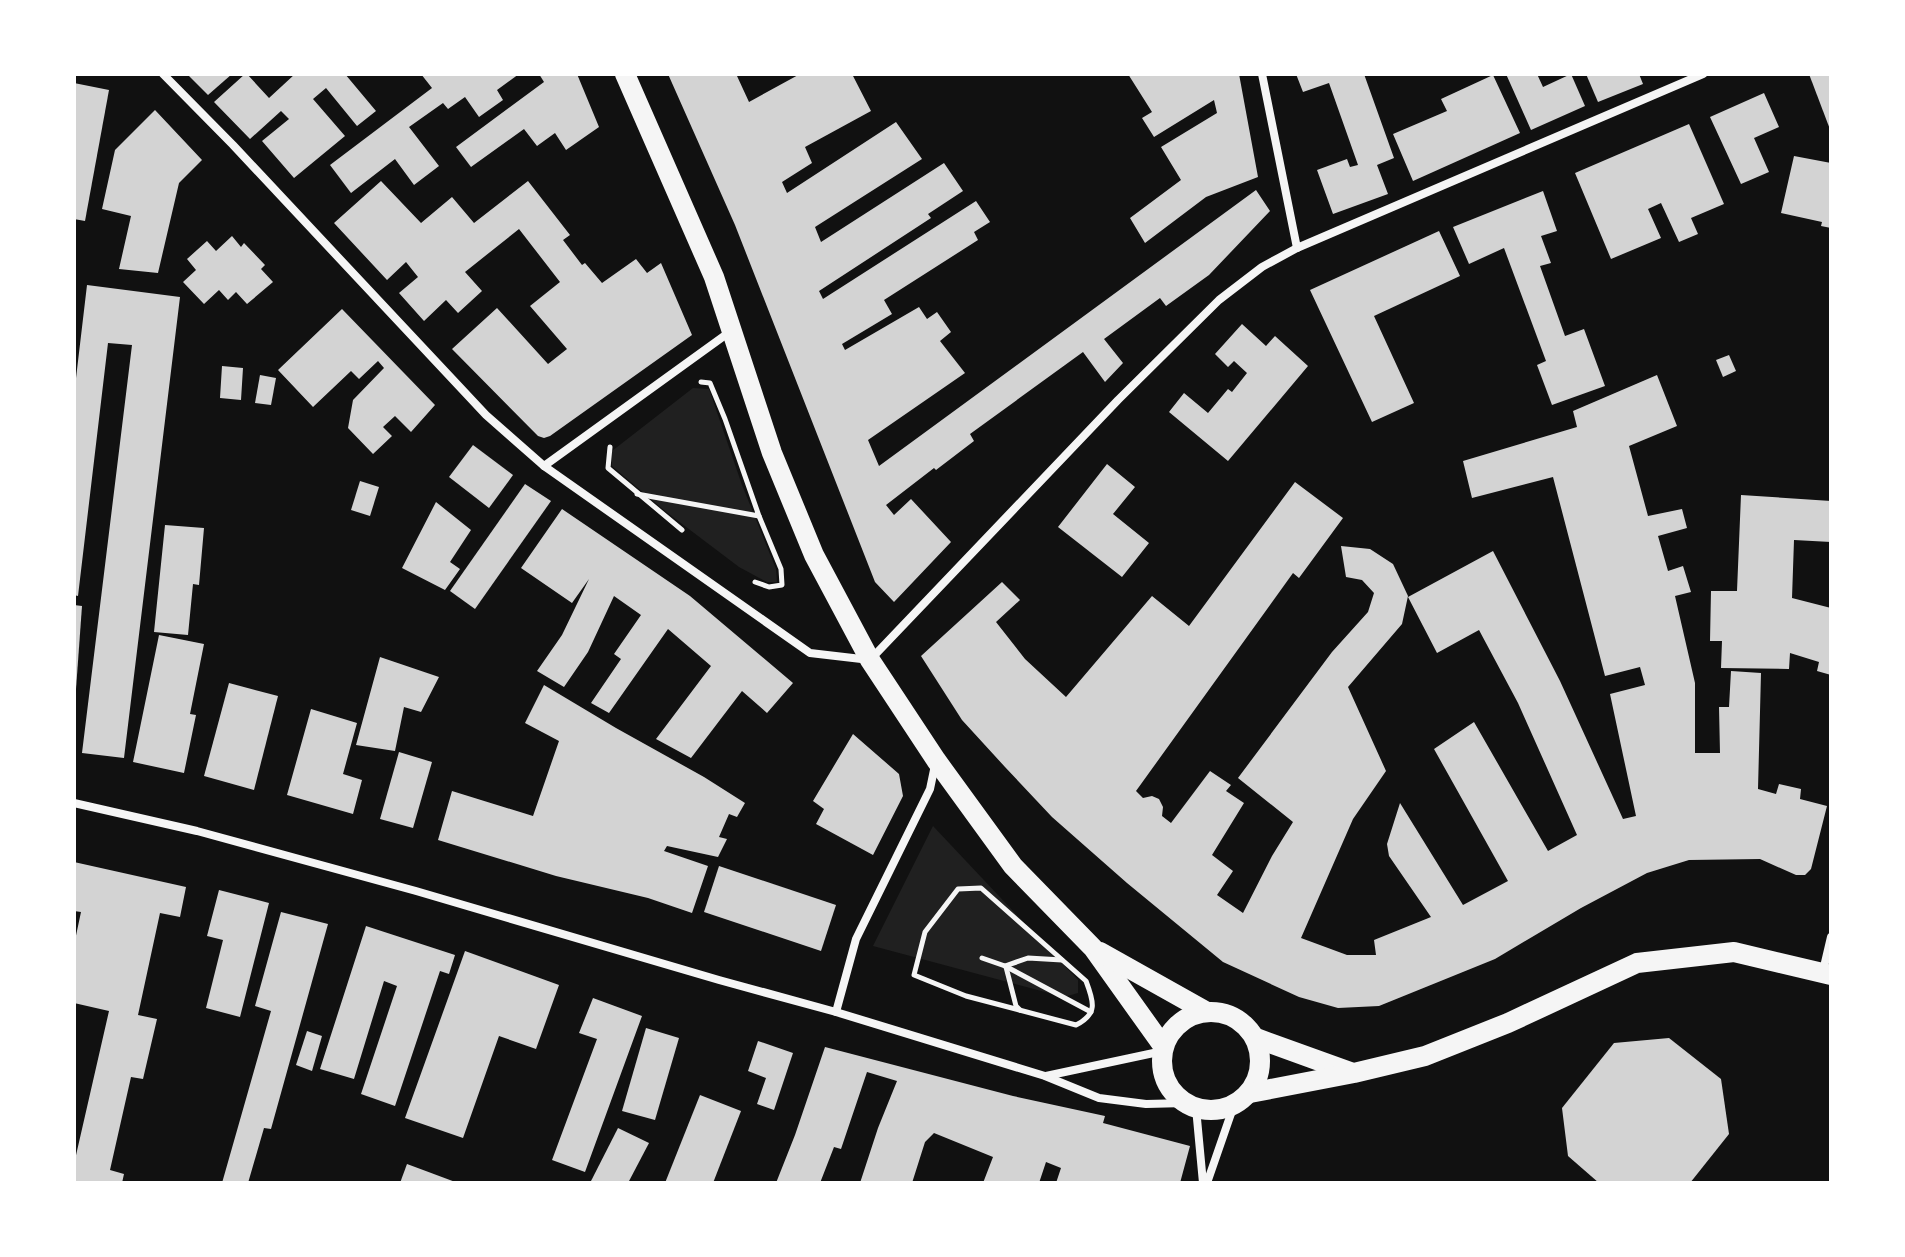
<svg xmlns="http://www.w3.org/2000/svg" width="1905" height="1257" font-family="Barlow,sans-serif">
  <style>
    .green { fill: #202020 }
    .building { fill: #d3d3d3 }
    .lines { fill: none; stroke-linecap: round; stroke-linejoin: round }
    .path { stroke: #f5f5f5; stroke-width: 5 }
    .minor { stroke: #f5f5f5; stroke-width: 8 }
    .primary { stroke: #f5f5f5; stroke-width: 20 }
  </style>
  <rect width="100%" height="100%" fill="#111"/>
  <g class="green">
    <path d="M693,388L709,389L742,485L776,569L777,582H767L739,567L665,511L612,466V451Z"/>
    <path d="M933,826L1078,980V993L1064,997L873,946Z"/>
  </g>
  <g class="building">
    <path d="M187,74H232L208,95Z"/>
    <path d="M245,74H247L269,98L295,74H345L376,111L357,126L326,88L313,99L345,136L294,178L262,141L289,119L281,111L250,139L214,102Z"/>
    <path d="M421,74H519L497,90L503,100L479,117L465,97L448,109L443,103L409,127L439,166L414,185L395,159L351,193L330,165L432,88Z"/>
    <path d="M539,74H577L599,127L566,150L555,133L537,146L524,129L471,167L456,147L544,82Z"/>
    <path d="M668,74H740L737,76L749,102L800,74H852L871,111L805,147L812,163L782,182L787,193L896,122L922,159L815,227L821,242L944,163L963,191L928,214L931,218L819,291L823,299L976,201L990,222L974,232L978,240L884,300L892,314L842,344L845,350L919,307L927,319L937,312L951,332L940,341L965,373L868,440L879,466L1256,190L1270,211L1209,275L1166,306L1160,298L1104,339L1123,363L1105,382L1083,352L970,434L974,441L936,470L934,468L886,505L894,515L911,499L951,542L894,602L875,582L735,225Z"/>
    <path d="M1128,74H1239L1258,177L1206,197L1145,243L1130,218L1181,180L1161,147L1217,113L1214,100L1154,137L1142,118L1152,112Z"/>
    <path d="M1296,74H1364L1394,158L1377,165L1388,194L1333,214L1317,170L1347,159L1350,167L1358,165L1329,83L1303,92Z"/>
    <path d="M1506,74H1537L1543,87L1571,74L1585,106L1531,130Z"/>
    <path d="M1586,74H1639L1643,84L1598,102Z"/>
    <path d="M1809,74H1831V132Z"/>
    <path d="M1493,75L1520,133L1413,181L1393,134L1447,111L1441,99Z"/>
    <path d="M74,83L109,90L85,221L74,219Z"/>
    <path d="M1764,93L1779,127L1754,138L1769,172L1741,184L1710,117Z"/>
    <path d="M155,110L202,160L179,183L158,273L119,269L131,216L102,209L115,150Z"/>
    <path d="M1689,124L1724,204L1691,218L1698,234L1679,242L1661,203L1648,209L1661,238L1611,259L1575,173Z"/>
    <path d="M1794,156L1831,163V228L1821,226L1822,222L1781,213Z"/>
    <path d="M381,181L421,223L452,197L474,223L528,181L570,235L563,240L582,265L585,263L602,283L636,259L647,273L661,263L692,335L550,436L544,438L538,436L452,349L497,308L548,364L567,349L530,306L560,282L519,229L465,272L482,291L458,313L446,300L424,321L399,293L418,277L406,262L387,280L334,223Z"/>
    <path d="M1543,191L1557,231L1541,236L1551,263L1540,266L1565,336L1584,329L1605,386L1552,405L1537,365L1546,361L1504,248L1469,264L1453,227Z"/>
    <path d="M1439,231L1460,276L1374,316L1414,403L1372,422L1310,290Z"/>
    <path d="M232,236L241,247L244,243L265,265L261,269L273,282L247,304L236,292L228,300L219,290L204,304L183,282L196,270L187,259L207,241L216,251Z"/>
    <path d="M87,285L180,297L124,758L82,753L132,345L108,343L78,596L74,595V395Z"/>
    <path d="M342,309L435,405L411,432L395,416L383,427L392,436L373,454L348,428L353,400L384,368L378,361L359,379L351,371L313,407L278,370Z"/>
    <path d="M1242,324L1266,346L1275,336L1308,366L1228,461L1169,412L1184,393L1208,413L1228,389L1232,392L1247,373L1234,361L1228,367L1215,354Z"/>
    <path d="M1729,355L1736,371L1723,377L1716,360Z"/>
    <path d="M222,366L243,368L241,400L220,398Z"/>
    <path d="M260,375L276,378L271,405L255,403Z"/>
    <path d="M1657,375L1677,426L1629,446L1648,516L1682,509L1687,528L1658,536L1668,571L1683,566L1691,592L1675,596L1695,683V753H1720L1719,707H1729L1731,671L1761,673L1758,789L1776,794L1779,784L1801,789L1800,799L1827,806L1811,869L1805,875H1796L1760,859L1689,860L1647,873L1581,908L1495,959L1379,1006L1338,1008L1299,997L1223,962L1127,883L1052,817L1005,767L962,720L921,656L1002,582L1020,600L996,622L1025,659L1066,697L1152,596L1189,626L1295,482L1343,518L1299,578L1293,573L1136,791L1143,798L1152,796L1159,799L1163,807L1162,816L1171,823L1210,771L1231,785L1226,791L1244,803L1212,855L1233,871L1217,895L1243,913L1272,856L1293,822L1238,778L1332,652L1368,612L1374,593L1362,580L1346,577L1341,546L1370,549L1393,564L1408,596L1402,624L1348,687L1386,771L1353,819L1301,938L1347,955H1376L1374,940L1431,917L1389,856L1387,844L1400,803L1463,905L1508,881L1434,749L1474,722L1548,851L1577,835L1518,703L1479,630L1437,653L1408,597L1493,551L1560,681L1623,819L1636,816L1610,694L1645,685L1640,667L1605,676L1553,477L1472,498L1463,461L1577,427L1573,411Z"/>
    <path d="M473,445L513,475L489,508L449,477Z"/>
    <path d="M1107,464L1135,487L1113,514L1149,543L1122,577L1058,527Z"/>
    <path d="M360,481L379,487L370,516L351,510Z"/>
    <path d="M525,484L551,501L475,609L450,591Z"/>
    <path d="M1741,495L1831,501V542L1794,540L1792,598L1831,608V675L1817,671L1819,662L1790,653L1789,669L1721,668L1722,641H1710L1711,591H1737Z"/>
    <path d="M436,502L471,530L450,562L460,569L445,590L402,568Z"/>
    <path d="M562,509L690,596L793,683L767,713L742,691L691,758L656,739L711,666L668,629L609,713L591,703L621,659L614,654L641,615L614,596L588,652L564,687L537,671L562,635L589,579L572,603L521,568Z"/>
    <path d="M165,525L204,528L199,585L193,584L188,635L154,632Z"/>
    <path d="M74,605L82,606L76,689H74Z"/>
    <path d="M159,635L204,644L190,714L196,715L184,773L133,762Z"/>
    <path d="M380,657L439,677L421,712L404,707L395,751L356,745Z"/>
    <path d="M229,683L278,696L254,790L204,776Z"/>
    <path d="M544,685L616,728L704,777L745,803L737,817L729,814L719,837L727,839L718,857L667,846L664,851L708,866L692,913L648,898L556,876L438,840L452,791L533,816L559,741L525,723Z"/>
    <path d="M311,709L357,723L343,774L362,780L353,814L287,795Z"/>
    <path d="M853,734L899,774L903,796L873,855L816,824L824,809L813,801Z"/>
    <path d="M399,752L432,762L413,828L380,819Z"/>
    <path d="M74,862L186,887L180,917L160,913L138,1015L157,1019L143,1079L131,1077L110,1170L124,1174L122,1183H74V1164L109,1011L74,1003V945L81,912L74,911Z"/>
    <path d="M719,866L836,905L821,951L704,912Z"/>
    <path d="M219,890L269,903L240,1017L206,1008L223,940L207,936Z"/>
    <path d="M281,912L328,924L271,1129L264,1128L248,1183H222L271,1011L255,1006Z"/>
    <path d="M366,926L455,955L449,974L440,971L395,1106L361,1094L397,986L384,981L354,1079L320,1069Z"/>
    <path d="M465,951L559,985L536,1049L499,1036L463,1138L405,1118Z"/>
    <path d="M593,998L642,1016L585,1172L552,1160L597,1039L579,1033Z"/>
    <path d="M646,1028L679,1038L655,1120L622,1111Z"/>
    <path d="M307,1031L322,1036L312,1071L296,1065Z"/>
    <path d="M1669,1038L1721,1079L1729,1134L1690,1183H1599L1568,1156L1562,1108L1614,1043Z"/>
    <path d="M758,1041L793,1053L774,1110L757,1104L766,1078L748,1071Z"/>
    <path d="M825,1047L1013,1096L1105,1116L1103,1123L1190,1146L1180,1183H1056L1061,1168L1046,1162L1039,1183H983L993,1157L934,1133L925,1142L912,1183H860L878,1128L897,1081L867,1072L841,1149L834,1147L820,1183H776L795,1135Z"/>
    <path d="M700,1095L741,1111L713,1183H665Z"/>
    <path d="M618,1128L649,1143L628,1183H590Z"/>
    <path d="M407,1164L458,1183H400Z"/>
  </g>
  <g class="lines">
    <g class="path">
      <path d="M610,447L608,468L682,530"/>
      <path d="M637,494L759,516L725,419L710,383L701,382"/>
      <path d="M755,582L769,587L782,585L781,569L759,516"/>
      <path d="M981,888L1086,981C1094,1002 1098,1014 1076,1025L966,996L914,975L925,932L958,889Z"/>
      <path d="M982,958L1005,966L1028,958L1062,960"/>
      <path d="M1005,966L1091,1012"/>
      <path d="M1006,967L1016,1006L1020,1010"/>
    </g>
    <g class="minor">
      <path d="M163,74L233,145L486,415L544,466L810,653L870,660L1118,400L1219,300L1262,267L1297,248L1703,74"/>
      <path d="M1262,74L1297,248"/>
      <path d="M544,466L731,331"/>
      <path d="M74,803L197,831L416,891L719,980L836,1012L1045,1076L1099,1098L1146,1104L1186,1103"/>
      <path d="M1823,971L1831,937"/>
      <path d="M836,1012L856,939L930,789L935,765"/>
      <path d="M1046,1076L1163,1051"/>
      <path d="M1196,1108L1203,1183"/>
      <path d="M1207,1183L1234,1105"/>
    </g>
    <g class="primary">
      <path d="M625,74L714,277L772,453L814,555L870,660L936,760L1013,866L1093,948L1163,1046"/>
      <path d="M1100,952L1207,1012"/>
      <circle cx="1211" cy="1061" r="49"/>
      <path d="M1256,1038L1350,1072"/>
      <path d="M1250,1093L1354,1073L1425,1056L1508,1023L1637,963L1734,952L1831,975"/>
    </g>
  </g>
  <rect width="1905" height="1257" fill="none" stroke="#ffffff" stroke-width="152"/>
</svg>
